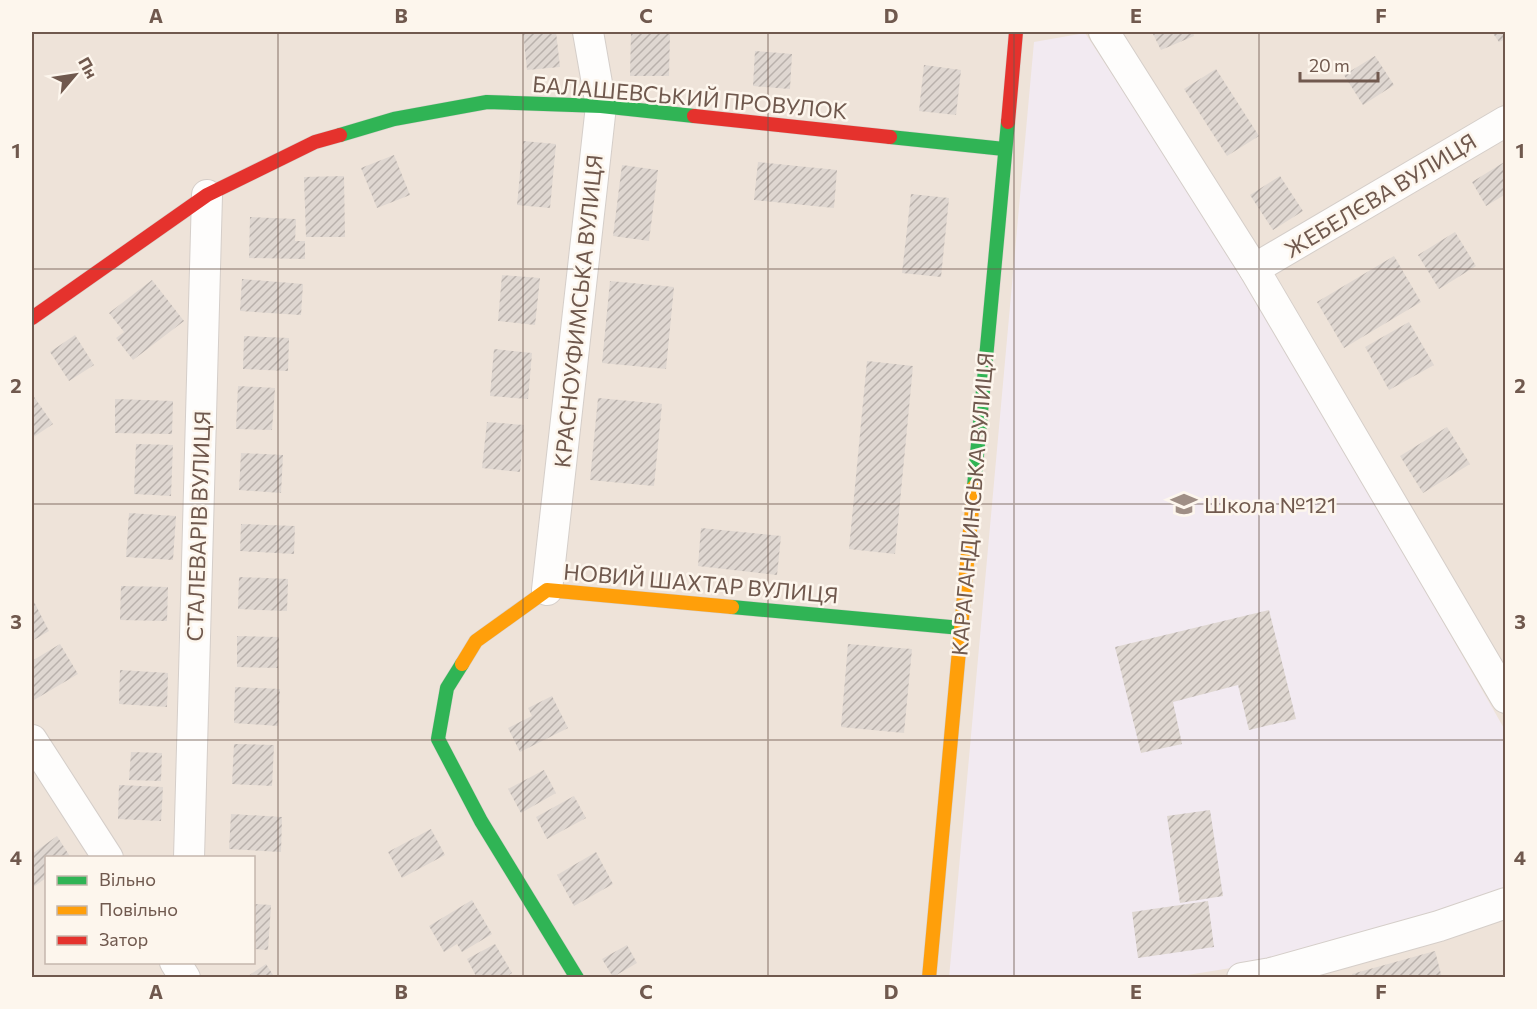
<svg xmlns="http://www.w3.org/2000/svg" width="1537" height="1009" font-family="Commissioner,sans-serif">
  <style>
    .residential { fill: #eee3d9; fill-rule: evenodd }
    .education { fill: #f2eaf1 }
    .building { fill: url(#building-hatch) }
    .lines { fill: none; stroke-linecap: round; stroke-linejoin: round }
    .street-casing { stroke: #d5cec9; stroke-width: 32 }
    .fast-casing { stroke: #d5cec8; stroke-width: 15 }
    .slow-casing { stroke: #d5cec8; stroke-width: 15 }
    .jam-casing { stroke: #d5cec8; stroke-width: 15 }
    .street { stroke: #fefdfc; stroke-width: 30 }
    .fast { stroke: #30b455; stroke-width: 14 }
    .slow { stroke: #ff9f0a; stroke-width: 14 }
    .jam { stroke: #e5322d; stroke-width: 14 }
    .grid { fill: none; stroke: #70594e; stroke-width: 1.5; stroke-opacity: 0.55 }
    .labels { text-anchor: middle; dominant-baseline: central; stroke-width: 5; stroke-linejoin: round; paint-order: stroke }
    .street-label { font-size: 22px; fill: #70594e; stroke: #fdf6ed }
    .poi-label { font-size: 22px; fill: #70594e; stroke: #fdf6ed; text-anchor: start }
    .neatline { fill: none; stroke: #70594e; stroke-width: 2 }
    .grid-label { font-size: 20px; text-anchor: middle; font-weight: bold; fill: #70594e }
  </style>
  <defs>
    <pattern id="building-hatch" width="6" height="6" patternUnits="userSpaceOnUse" patternTransform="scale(1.5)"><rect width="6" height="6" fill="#dfd7d1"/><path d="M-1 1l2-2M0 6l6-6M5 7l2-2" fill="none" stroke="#b9b1ac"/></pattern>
  </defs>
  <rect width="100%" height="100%" fill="#f6f1eb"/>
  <path class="residential" d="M32,32H1505V977H32ZM46,858H254V962H46Z"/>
  <path class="education" d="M1085,33L1246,279L1505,730V888L1434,915L1268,962L1175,977L949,978L1034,42Z"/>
  <g class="building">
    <path d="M523,32H556L560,67L527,70Z"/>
    <path d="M631,32H670L669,76H630Z"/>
    <path d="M1152,32H1193L1194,36L1161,50Z"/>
    <path d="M1492,32H1506V39L1499,42Z"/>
    <path d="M755,51L792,54L790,89L753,86Z"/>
    <path d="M1375,56L1394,85L1363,105L1344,75Z"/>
    <path d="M924,65L961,70L956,115L919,111Z"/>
    <path d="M1216,69L1259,136L1227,156L1184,89Z"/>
    <path d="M523,141L556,144L550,208L517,205Z"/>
    <path d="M394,155L410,195L377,208L361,168Z"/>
    <path d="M1506,161V194L1486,206L1472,182Z"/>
    <path d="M758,162L837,170L834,208L754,200Z"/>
    <path d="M622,165L658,170L649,241L613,236Z"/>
    <path d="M344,176L345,237H306L304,177Z"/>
    <path d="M1280,176L1303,211L1273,230L1250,195Z"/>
    <path d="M911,194L949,198L941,277L902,273Z"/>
    <path d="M250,217L296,219L295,241H305V259L249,258Z"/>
    <path d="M1455,232L1476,266L1439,289L1418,255Z"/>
    <path d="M1394,256L1421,302L1344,348L1317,302Z"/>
    <path d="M502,275L540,278L535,325L498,321Z"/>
    <path d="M242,279L303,284L301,315L240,311Z"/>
    <path d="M152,280L184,321L133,360L116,338L124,332L109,313Z"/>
    <path d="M610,281L674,287L666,369L602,363Z"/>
    <path d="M1409,322L1434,365L1389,390L1365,347Z"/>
    <path d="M75,335L94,365L69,381L50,352Z"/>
    <path d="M244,336L289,338L288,371L243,369Z"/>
    <path d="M494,349L532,353L528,399L490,396Z"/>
    <path d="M867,361L913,366L895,554L849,549Z"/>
    <path d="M238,386L275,388L272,430L236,429Z"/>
    <path d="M32,394L53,424L32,438Z"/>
    <path d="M598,398L662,404L654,486L590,480Z"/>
    <path d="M115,399L173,401L172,434L115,433Z"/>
    <path d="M487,422L524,425L520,472L482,468Z"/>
    <path d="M1447,427L1470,464L1423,493L1400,456Z"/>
    <path d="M136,444L173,445L171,496L134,494Z"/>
    <path d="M241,453L283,455L281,493L239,490Z"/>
    <path d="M129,513L176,516L173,560L126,557Z"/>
    <path d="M241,524L295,526L294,554L240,551Z"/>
    <path d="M701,528L781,536L777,575L698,566Z"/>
    <path d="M239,577L288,579L287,611L238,609Z"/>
    <path d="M121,586L168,587L167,621L120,620Z"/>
    <path d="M32,598L49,631L32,641Z"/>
    <path d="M1269,610L1296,719L1249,730L1238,685L1173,702L1182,744L1141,753L1115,647Z"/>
    <path d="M237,636L279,637L278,668L237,667Z"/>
    <path d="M60,644L78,674L34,700L32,661Z"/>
    <path d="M848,644L912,649L904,733L841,727Z"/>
    <path d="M120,670L168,673L167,707L119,704Z"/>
    <path d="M235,687L280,689L278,726L234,723Z"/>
    <path d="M552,696L568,728L520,752L508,728L532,716L528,708Z"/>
    <path d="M234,744L274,745L272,786L232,784Z"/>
    <path d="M131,752L162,753L161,781L129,780Z"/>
    <path d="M544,770L556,793L521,813L508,789Z"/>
    <path d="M119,785L163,787L161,821L118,819Z"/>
    <path d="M574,796L586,818L547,839L536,817Z"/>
    <path d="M1210,810L1223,896L1180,903L1167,816Z"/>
    <path d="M231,814L282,817L281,852L229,849Z"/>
    <path d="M431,829L445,855L402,878L388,852Z"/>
    <path d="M57,836L71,858H46V878L32,888V854Z"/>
    <path d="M596,852L613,884L574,906L557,875Z"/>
    <path d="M472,900L492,934L462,952L457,944L444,952L429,926Z"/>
    <path d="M1208,901L1214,947L1138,958L1132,912Z"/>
    <path d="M254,904L271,905L268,950L254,949Z"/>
    <path d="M495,944L512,973L504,978H477L467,959Z"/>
    <path d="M627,945L637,963L613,977L602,959Z"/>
    <path d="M1435,951L1442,978H1353L1352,974Z"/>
    <path d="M266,964L275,978H245Z"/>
  </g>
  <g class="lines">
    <g class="street-casing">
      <g id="street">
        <path d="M1104,32L1254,269L1506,698"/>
        <path d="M1254,269L1506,121"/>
        <path d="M547,590L601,106L588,32"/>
        <path d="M32,740L108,858"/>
        <path d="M189,858L207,195"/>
        <path d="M175,962L185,978"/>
        <path d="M1242,978L1271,973L1439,926L1506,903"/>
      </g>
    </g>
    <g class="fast-casing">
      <g id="fast">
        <path d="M340,135L394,119L487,102L601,106L694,116"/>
        <path d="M890,137L1004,149"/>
        <path d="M974,487L1008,122"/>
        <path d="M732,607L961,628"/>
        <path d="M462,664L447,688L438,739L481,821L577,978"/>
      </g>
    </g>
    <g class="slow-casing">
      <g id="slow">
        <path d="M462,664L476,641L547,590L732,607"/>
        <path d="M929,978L974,487"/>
      </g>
    </g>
    <g class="jam-casing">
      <g id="jam">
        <path d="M694,116L890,137"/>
        <path d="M1008,122L1016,32"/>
        <path d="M32,318L207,195L315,142L340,135"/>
      </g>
    </g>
    <use href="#street" class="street"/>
    <use href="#fast" class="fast"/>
    <use href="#slow" class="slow"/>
    <use href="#jam" class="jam"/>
  </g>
  <path class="grid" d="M278,32V978M523,32V978M768,32V978M1014,32V978M1259,32V978M32,269H1506M32,504H1506M32,740H1506"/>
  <defs>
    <g id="school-bare" transform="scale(2.07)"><path d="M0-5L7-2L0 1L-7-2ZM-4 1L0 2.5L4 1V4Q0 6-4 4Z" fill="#9f8e85" stroke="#fdf6ed" stroke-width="2.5" paint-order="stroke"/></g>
  </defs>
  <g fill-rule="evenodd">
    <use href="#school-bare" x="1184" y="504"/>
  </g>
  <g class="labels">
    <g class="street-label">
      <text transform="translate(690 97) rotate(5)">БАЛАШЕВСЬКИЙ ПРОВУЛОК</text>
      <text transform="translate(1380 195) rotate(-31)">ЖЕБЕЛЄВА ВУЛИЦЯ</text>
      <text transform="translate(578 311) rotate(-84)">КРАСНОУФИМСЬКА ВУЛИЦЯ</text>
      <text transform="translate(972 504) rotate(-85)">КАРАГАНДИНСЬКА ВУЛИЦЯ</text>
      <text transform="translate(198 526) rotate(-88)">СТАЛЕВАРІВ ВУЛИЦЯ</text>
      <text transform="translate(701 583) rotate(5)">НОВИЙ ШАХТАР ВУЛИЦЯ</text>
    </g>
    <g class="poi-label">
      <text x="1204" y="504">Школа №121</text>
    </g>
  </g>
  <rect width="1537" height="1009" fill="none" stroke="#fdf6ed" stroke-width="66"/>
  <rect x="45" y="856" width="210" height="108" fill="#fdf6ed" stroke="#c5b7ad" stroke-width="1.5"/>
  <rect x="57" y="876" width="30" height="9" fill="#30b455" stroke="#c5b7ad" stroke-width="1.5"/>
  <text x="99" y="886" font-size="18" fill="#70594e">Вільно</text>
  <rect x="57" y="906" width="30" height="9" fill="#ff9f0a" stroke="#c5b7ad" stroke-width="1.5"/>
  <text x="99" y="916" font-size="18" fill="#70594e">Повільно</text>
  <rect x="57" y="936" width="30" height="9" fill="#e5322d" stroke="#c5b7ad" stroke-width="1.5"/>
  <text x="99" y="946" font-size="18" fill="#70594e">Затор</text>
  <g transform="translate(75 75) rotate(61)" stroke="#fdf6ed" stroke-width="4.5" paint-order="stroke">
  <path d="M0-4.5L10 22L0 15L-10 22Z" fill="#70594e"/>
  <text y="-9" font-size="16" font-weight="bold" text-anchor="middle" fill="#70594e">Пн</text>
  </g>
  <path d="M1300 72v9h78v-9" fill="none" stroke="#70594e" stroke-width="3"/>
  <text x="1309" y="72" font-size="18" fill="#70594e" stroke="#fdf6ed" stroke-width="4.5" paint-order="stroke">20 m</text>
  <rect x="33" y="33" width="1471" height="943" class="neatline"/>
  <g class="grid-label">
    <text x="156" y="23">A</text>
    <text x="401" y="23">B</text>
    <text x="646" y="23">C</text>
    <text x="891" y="23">D</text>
    <text x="1136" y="23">E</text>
    <text x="1381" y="23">F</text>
    <text x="16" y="158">1</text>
    <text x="1520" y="158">1</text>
    <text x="16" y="393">2</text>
    <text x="1520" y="393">2</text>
    <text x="16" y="629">3</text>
    <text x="1520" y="629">3</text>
    <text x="16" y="865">4</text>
    <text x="1520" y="865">4</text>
    <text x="156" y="999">A</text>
    <text x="401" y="999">B</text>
    <text x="646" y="999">C</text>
    <text x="891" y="999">D</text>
    <text x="1136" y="999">E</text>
    <text x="1381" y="999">F</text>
  </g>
</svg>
